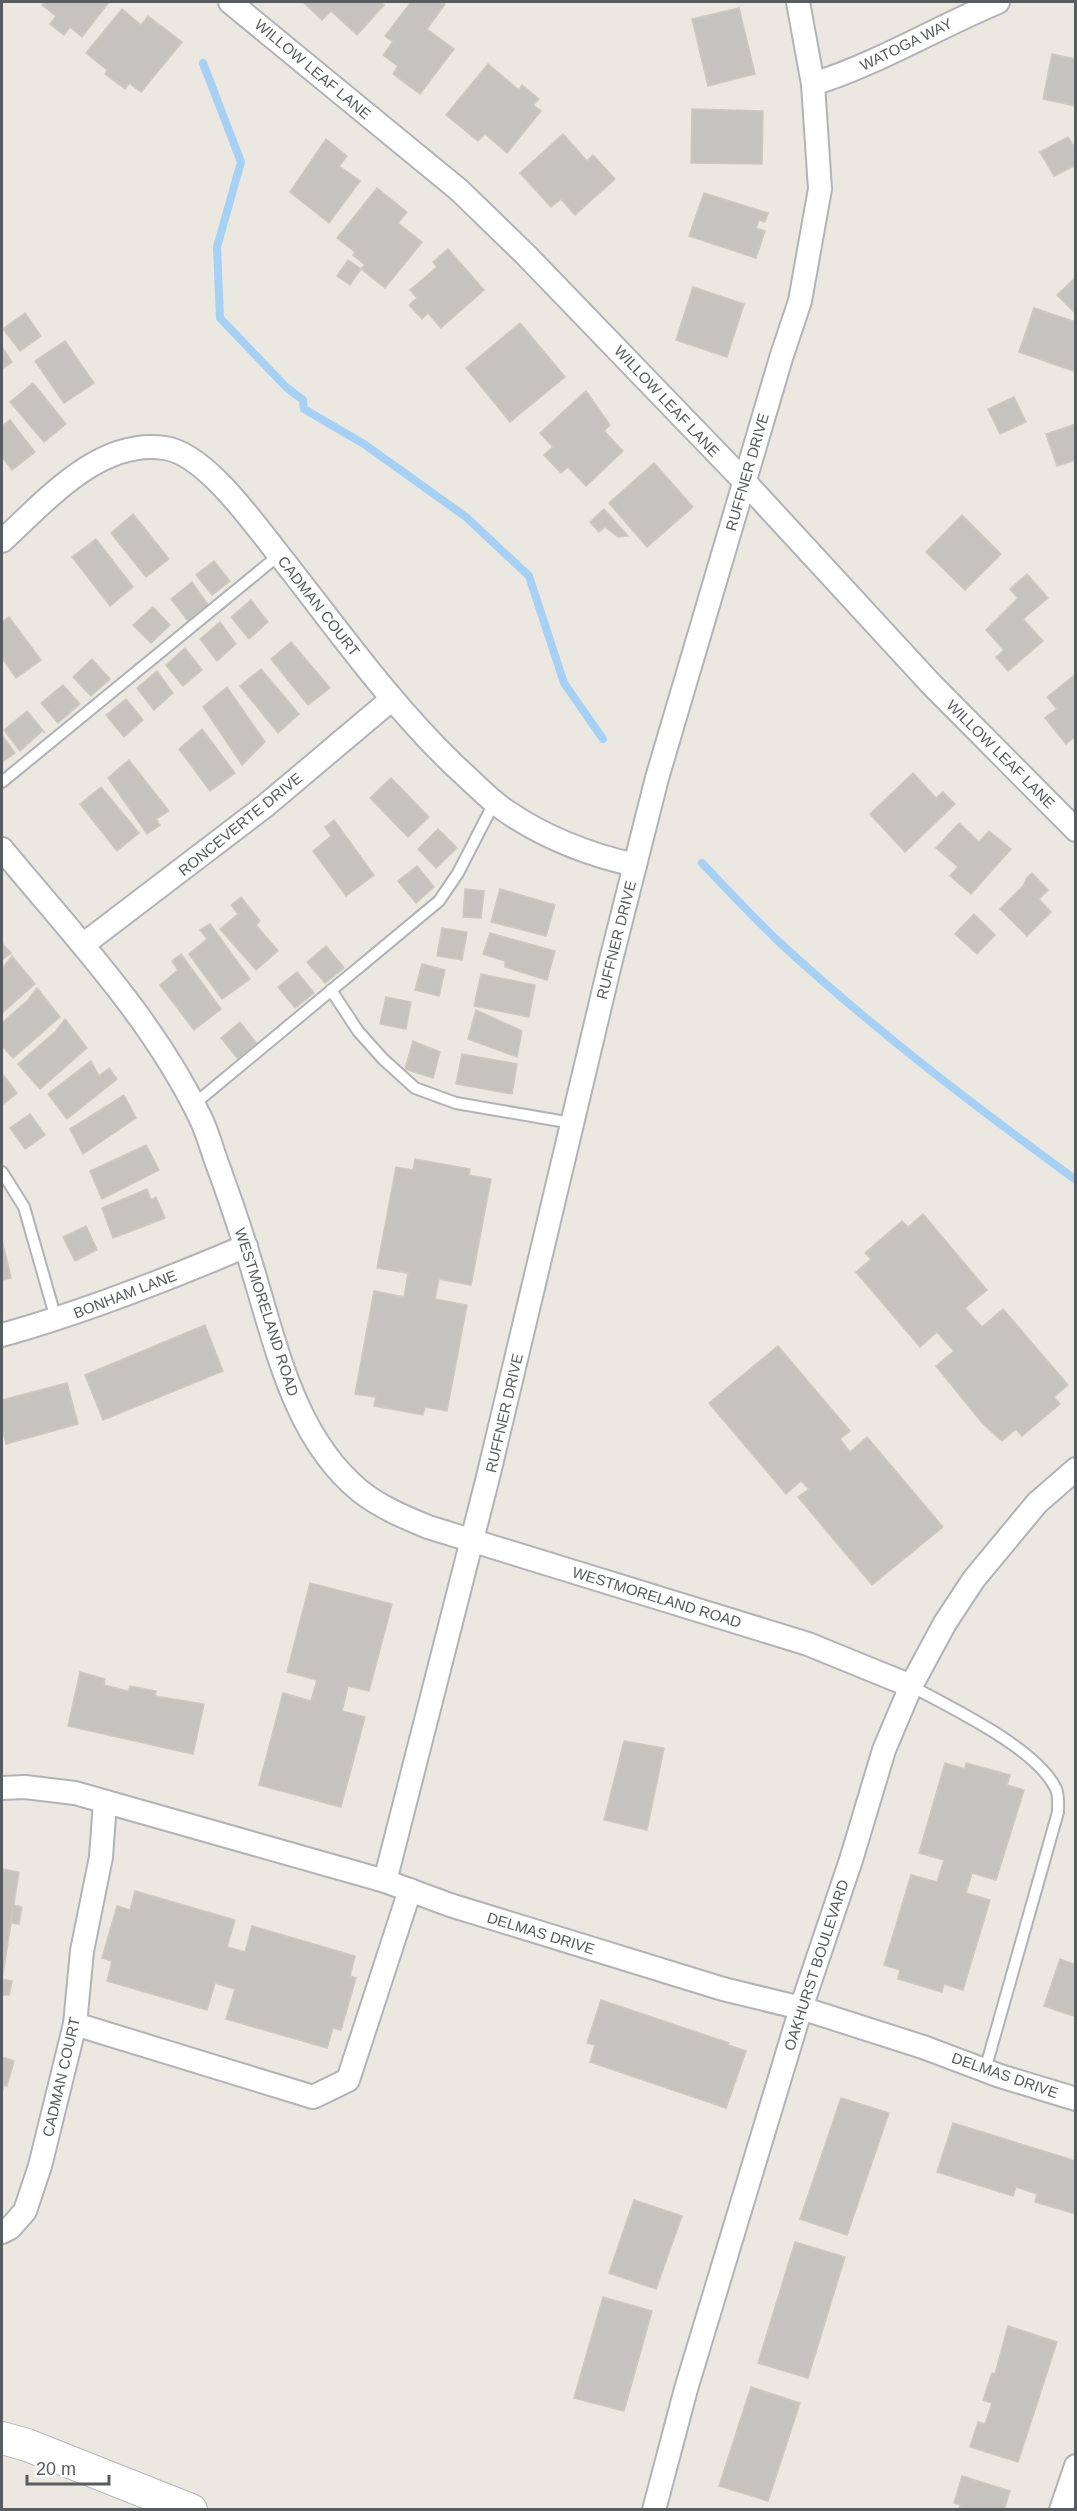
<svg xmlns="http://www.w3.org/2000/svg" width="1077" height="2511" font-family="Helvetica,sans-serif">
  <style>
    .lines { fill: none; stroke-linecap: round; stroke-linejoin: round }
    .stream { stroke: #a6d1f4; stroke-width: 8 }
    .building { fill: #c5c3bd; stroke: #cec9bf; stroke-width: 1.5 }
    .lane-casing { stroke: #b1b3b6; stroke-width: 14 }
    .street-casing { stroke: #b1b3b6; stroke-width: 26 }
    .secondary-casing { stroke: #b2b5b9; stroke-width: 34 }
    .lane { stroke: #fff; stroke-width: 10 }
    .street { stroke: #fff; stroke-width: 22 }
    .secondary { stroke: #fff; stroke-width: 32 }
    .labels { text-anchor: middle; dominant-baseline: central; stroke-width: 6; stroke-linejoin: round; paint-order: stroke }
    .street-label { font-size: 15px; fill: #595c5f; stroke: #fff }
  </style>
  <rect width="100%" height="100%" fill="#eae8e0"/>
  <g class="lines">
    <g class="stream">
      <path d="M203,63L241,162L217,247L220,318L286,387L303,400L304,409L364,444L466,517L529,576L564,683L603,739"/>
      <path d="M702,863C727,889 752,916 778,941C871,1027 973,1105 1076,1180"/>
    </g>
  </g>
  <g class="building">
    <path d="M45,2H109L82,37L70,27L64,35L50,24L56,16L42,5Z"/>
    <path d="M303,2H380L384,5L357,35L331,11L322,20Z"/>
    <path d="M411,2H443L445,4L427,29L454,49L420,94L393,74L398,66L383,55L393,42L385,36Z"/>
    <path d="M739,8L755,74L708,86L692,19Z"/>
    <path d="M122,9L141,25L148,16L182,42L141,92L129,83L125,89L105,74L107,70L86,53Z"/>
    <path d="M1052,54L1076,59V106L1043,99Z"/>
    <path d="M488,64L519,90L522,85L539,99L533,105L541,111L507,153L485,134L478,141L446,115Z"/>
    <path d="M692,109L763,111L762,164L691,163Z"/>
    <path d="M563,134L587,161L593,155L615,179L575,215L561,199L551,207L520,173Z"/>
    <path d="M1068,137L1076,150V165L1054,176L1040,152Z"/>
    <path d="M326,139L347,156L339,166L360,181L329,223L290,192Z"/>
    <path d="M377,188L407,212L398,223L422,242L385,288L361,269L365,265L353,255L355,252L337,238Z"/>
    <path d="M704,193L768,213L765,222L759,220L756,228L765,231L756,258L689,236Z"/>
    <path d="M448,249L484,290L441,328L428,313L422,319L409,305L417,298L410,290L437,267L433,262Z"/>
    <path d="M348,260L361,269L350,285L337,276Z"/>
    <path d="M1076,277V314L1057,295Z"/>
    <path d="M693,287L744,304L727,357L676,340Z"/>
    <path d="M1034,308L1076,322V372L1019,352Z"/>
    <path d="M25,313L41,336L20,351L3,329Z"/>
    <path d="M520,323L565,377L510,422L466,368Z"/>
    <path d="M65,341L94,383L64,403L35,361Z"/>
    <path d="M2,347L12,362L2,369Z"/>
    <path d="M33,383L66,424L44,442L10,402Z"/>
    <path d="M586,391L610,425L604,431L623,451L586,486L568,467L561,473L544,455L553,447L540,433Z"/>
    <path d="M1014,397L1026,422L1000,434L988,409Z"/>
    <path d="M10,420L35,452L12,470L2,457V426Z"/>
    <path d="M1076,424V460L1057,466L1046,434Z"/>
    <path d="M654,463L693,507L647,547L609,503Z"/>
    <path d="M604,509L628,536L618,537L605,527L599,532L590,522Z"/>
    <path d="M133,514L169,559L146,577L111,533Z"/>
    <path d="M962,515L1001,554L965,590L926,552Z"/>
    <path d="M96,539L133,587L110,606L72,557Z"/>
    <path d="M214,561L230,581L212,595L196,575Z"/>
    <path d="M1027,574L1048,598L1023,619L1043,641L1008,671L996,657L1004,650L986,630L1018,598L1010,589Z"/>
    <path d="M192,582L209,606L189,622L171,599Z"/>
    <path d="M251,600L268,622L249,639L231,617Z"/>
    <path d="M153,607L170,625L151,643L133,625Z"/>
    <path d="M9,617L41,660L16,678L2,658V622Z"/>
    <path d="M220,622L236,644L217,661L200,639Z"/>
    <path d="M291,642L330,688L308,705L271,659Z"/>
    <path d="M185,648L202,670L183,686L166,665Z"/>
    <path d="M92,659L110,679L91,696L73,677Z"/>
    <path d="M261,669L299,714L278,733L240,686Z"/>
    <path d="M157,671L173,693L154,710L137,688Z"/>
    <path d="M1076,674V736L1066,744L1045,718L1057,709L1047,697Z"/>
    <path d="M63,685L80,704L58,723L41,703Z"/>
    <path d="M227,687L265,742L242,765L203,707Z"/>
    <path d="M126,699L143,720L124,737L106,715Z"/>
    <path d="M27,711L45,733L42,731L20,751L4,730Z"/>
    <path d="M202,729L235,773L210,791L179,749Z"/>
    <path d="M2,735L15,753L2,762Z"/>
    <path d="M129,760L169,811L156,819L160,825L147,834L108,778Z"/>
    <path d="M913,773L936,798L943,792L955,804L905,852L870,814Z"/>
    <path d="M391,778L429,817L408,837L370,798Z"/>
    <path d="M101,787L139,833L117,851L80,804Z"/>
    <path d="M334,820L374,875L346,896L313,851L331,836L325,827Z"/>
    <path d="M959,823L979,842L989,831L1011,849L971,894L950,876L958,867L936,848Z"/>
    <path d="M438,829L457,848L436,868L418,849Z"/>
    <path d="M417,866L434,887L416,903L398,881Z"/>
    <path d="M1032,873L1048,890L1039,899L1051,912L1027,936L1000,909L1024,885L1026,879Z"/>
    <path d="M465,889L484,891L481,918L463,917Z"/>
    <path d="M500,889L555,905L546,936L491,922Z"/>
    <path d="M241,897L260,921L256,925L278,951L256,970L220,929L238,914L231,905Z"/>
    <path d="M974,914L995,935L977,954L955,934Z"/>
    <path d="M210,924L250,979L222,999L189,954L207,939L200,930Z"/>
    <path d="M442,928L467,932L462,960L437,956Z"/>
    <path d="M490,933L555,951L547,980L505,967V961L483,954Z"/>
    <path d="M2,943L11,953L2,960Z"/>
    <path d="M326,946L344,968L325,983L307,962Z"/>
    <path d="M181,954L221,1009L194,1030L160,985L178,970L172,961Z"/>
    <path d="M12,956L35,984L2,1013V969Z"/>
    <path d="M422,964L445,970L439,996L415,990Z"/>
    <path d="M297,972L314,993L295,1008L278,987Z"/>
    <path d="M481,974L535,985L529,1017L474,1006Z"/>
    <path d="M37,988L60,1017L13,1058L2,1046V1023L28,1000Z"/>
    <path d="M386,997L411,1002L406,1029L380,1024Z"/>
    <path d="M476,1010L522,1031L517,1057L468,1039Z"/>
    <path d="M65,1019L87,1048L40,1089L18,1064L56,1031Z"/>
    <path d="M240,1022L257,1044L238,1059L221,1038Z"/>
    <path d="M413,1041L440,1052L433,1078L405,1069Z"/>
    <path d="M462,1054L517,1064L512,1094L456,1084Z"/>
    <path d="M91,1061L99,1076L109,1068L117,1079L67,1119L48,1094Z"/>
    <path d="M2,1073L17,1093L2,1105Z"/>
    <path d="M124,1095L136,1118L83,1154L70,1129Z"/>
    <path d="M30,1114L45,1135L25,1149L10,1128Z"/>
    <path d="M146,1145L159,1170L102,1199L90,1171Z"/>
    <path d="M415,1159L470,1169L469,1175L491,1179L471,1285L439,1279L435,1299L467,1305L447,1411L425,1407L423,1415L374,1406L376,1397L355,1394L374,1291L404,1297L408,1273L377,1268L396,1167L413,1170Z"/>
    <path d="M147,1189L151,1200L156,1197L165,1218L113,1238L102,1208Z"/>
    <path d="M923,1214L987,1290L965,1308L982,1327L1003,1309L1068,1385L1054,1397L1060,1404L1022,1436L1016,1429L1002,1441L983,1424L936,1366L954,1351L937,1332L920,1347L856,1272L871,1259L865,1253L902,1221L908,1227Z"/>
    <path d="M86,1226L97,1250L75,1261L63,1237Z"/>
    <path d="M2,1240L11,1278L2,1280Z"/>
    <path d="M205,1325L223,1371L103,1420L85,1375Z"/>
    <path d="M778,1346L850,1431L840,1439L850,1452L867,1437L943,1527L872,1585L798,1497L809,1489L801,1481L786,1494L709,1403Z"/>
    <path d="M67,1383L78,1424L6,1444L2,1427V1400Z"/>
    <path d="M310,1583L392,1604L369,1691L348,1686L342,1711L365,1717L341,1807L259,1785L283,1693L311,1701L317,1680L287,1672Z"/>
    <path d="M80,1672L105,1679L104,1685L128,1691L130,1686L156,1691L155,1696L204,1704L193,1754L68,1726Z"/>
    <path d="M624,1741L664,1748L647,1830L604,1820Z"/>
    <path d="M945,1763L965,1769L966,1763L1010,1775L1007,1785L1024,1790L996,1880L972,1873L966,1893L990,1900L963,1990L944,1984L942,1992L898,1979L900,1970L884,1965L911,1875L937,1882L944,1860L919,1853Z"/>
    <path d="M2,1869L19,1872L2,1980Z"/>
    <path d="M135,1891L235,1920L227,1947L245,1952L252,1926L355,1956L350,1976L356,1978L341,2030L333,2028L327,2048L226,2019L235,1989L215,1983L207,2010L107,1981L112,1961L102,1958L117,1906L130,1910Z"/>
    <path d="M13,1905L22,1907L19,1924L11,1923Z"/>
    <path d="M1060,1959L1076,1965V2017L1044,2006Z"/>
    <path d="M2,1979L12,1981L9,1995H2Z"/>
    <path d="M601,2000L729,2043L728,2045L746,2051L726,2108L590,2062L595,2045L587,2043Z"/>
    <path d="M2,2057L14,2061L7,2086L4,2085L2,2092Z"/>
    <path d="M841,2098L889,2113L847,2235L800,2219Z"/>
    <path d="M953,2123L1076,2161V2214L1035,2202L1037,2194L1016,2187L1013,2196L937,2172Z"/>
    <path d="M634,2200L682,2216L656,2289L609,2273Z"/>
    <path d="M795,2242L845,2257L808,2378L758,2363Z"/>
    <path d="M603,2297L652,2311L624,2411L574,2398Z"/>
    <path d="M1008,2326L1057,2342L1018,2462L970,2447L978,2422L985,2424L992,2403L983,2400L992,2373L995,2374Z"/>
    <path d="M751,2387L800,2403L768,2501L719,2486Z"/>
    <path d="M962,2476L1010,2491L1004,2510H959L960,2505L954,2503Z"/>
  </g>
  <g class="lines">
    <g class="lane-casing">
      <g id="lane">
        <path d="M2,782L279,555"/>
        <path d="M331,990L358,1031L383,1059L415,1088L456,1103L572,1123"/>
        <path d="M193,1105L439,901L458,873L495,801"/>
        <path d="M2,1172L24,1207L56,1319"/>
        <path d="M911,1686C951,1708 1037,1748 1056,1789C1059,1795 1058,1806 1058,1812L985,2070"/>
      </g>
    </g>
    <g class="street-casing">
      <g id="street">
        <path d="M230,2L459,190L526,255L744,481L932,685L1076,830"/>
        <path d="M813,84C877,64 936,28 998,2"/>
        <path d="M2,541C46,501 99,438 165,448C205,454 252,521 276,551C334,624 388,702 455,766C472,781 488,799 506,811C544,837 590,855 635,865"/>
        <path d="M2,849C73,935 152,1017 201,1119C208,1134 212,1150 218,1166C233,1207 247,1249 259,1291C280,1362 300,1442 360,1491C380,1507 404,1517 428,1527L808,1644L911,1686"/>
        <path d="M84,944L265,806L392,699"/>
        <path d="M2,1335C85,1312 166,1280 246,1246"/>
        <path d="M2,1788L25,1787L75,1793L385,1881L450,1905L723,1989L801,2008L923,2047L1000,2076L1076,2099"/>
        <path d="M385,1881L488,1477L611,960L657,778L781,358L800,301L820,189L813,84L798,2"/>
        <path d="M75,2024L313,2097L348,2080L410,1890"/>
        <path d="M2,2232L10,2228L25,2211L40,2166L75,2024L82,1951L101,1857L105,1802"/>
        <path d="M654,2510L686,2389L801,2008L851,1860L884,1750L911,1686L945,1623L974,1579L1037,1503L1076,1469"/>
        <path d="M1061,2510L1076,2466"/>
      </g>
    </g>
    <g class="secondary-casing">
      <path id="secondary" d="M2,2438L27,2445L191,2510"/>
    </g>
    <use href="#lane" class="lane"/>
    <use href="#street" class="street"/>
    <use href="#secondary" class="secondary"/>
  </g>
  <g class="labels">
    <g class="street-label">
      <text transform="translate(906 44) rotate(-26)">WATOGA WAY</text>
      <text transform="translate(313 69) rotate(40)">WILLOW LEAF LANE</text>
      <text transform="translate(667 401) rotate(47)">WILLOW LEAF LANE</text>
      <text transform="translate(747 472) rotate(-74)">RUFFNER DRIVE</text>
      <text transform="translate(319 606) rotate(52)">CADMAN COURT</text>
      <text transform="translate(1001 754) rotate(45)">WILLOW LEAF LANE</text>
      <text transform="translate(240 824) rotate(-39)">RONCEVERTE DRIVE</text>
      <text transform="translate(616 940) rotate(-76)">RUFFNER DRIVE</text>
      <text transform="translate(125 1294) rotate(-21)">BONHAM LANE</text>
      <text transform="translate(267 1312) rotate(72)">WESTMORELAND ROAD</text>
      <text transform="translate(504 1413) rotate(-77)">RUFFNER DRIVE</text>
      <text transform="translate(657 1597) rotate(17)">WESTMORELAND ROAD</text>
      <text transform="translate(541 1933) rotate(17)">DELMAS DRIVE</text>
      <text transform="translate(816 1965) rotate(-72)">OAKHURST BOULEVARD</text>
      <text transform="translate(1005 2075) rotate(19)">DELMAS DRIVE</text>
      <text transform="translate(61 2077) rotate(-77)">CADMAN COURT</text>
    </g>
  </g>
  <rect width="1077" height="2511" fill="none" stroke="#595c5f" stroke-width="6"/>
  <path d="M27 2475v9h82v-9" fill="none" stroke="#595c5f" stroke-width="3"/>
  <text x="36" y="2475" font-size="18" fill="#595c5f" stroke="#ffffff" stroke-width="4.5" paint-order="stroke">20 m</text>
</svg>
